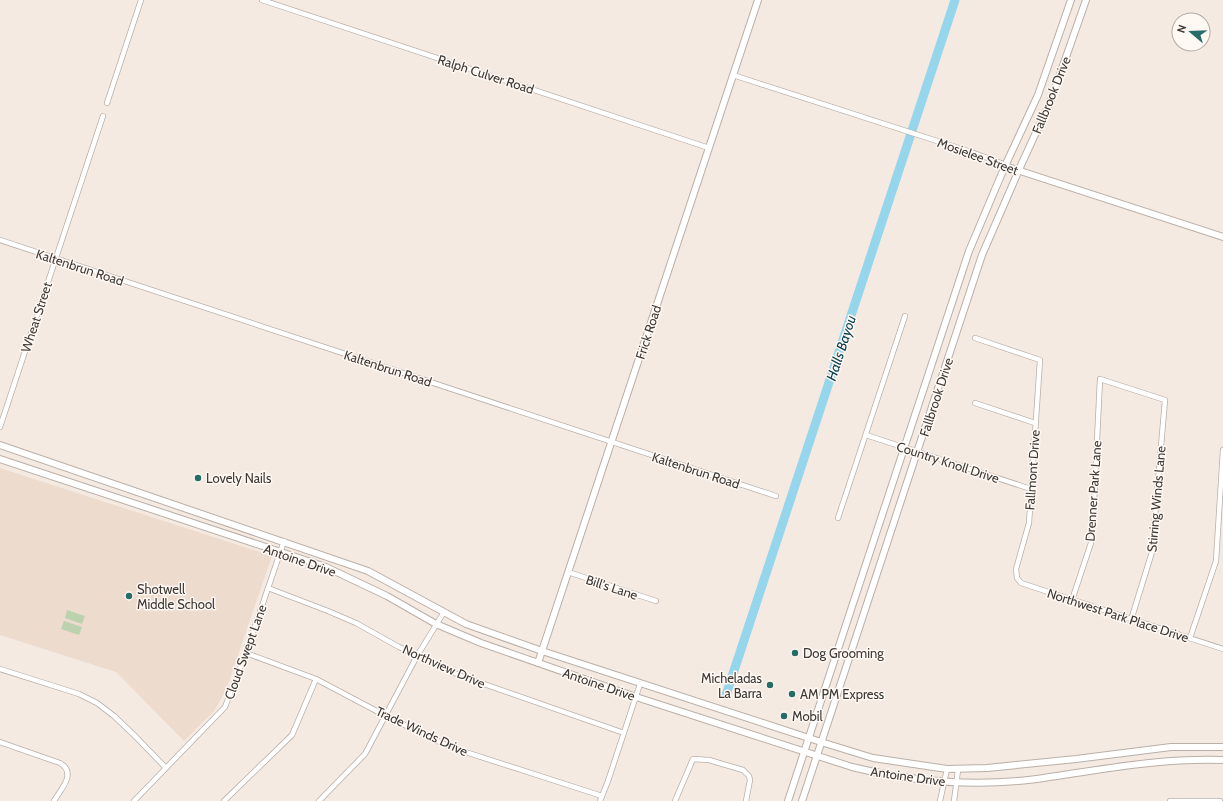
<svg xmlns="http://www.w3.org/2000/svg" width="1223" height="801" font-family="Cabin,sans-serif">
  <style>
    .built { fill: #eddbce }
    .green { fill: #bcd2ae }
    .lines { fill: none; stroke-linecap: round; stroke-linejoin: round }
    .river { stroke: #96d6ec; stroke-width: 9 }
    .street-casing { stroke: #baafa7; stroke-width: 6 }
    .secondary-casing { stroke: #baafa7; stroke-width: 8 }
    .street { stroke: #fff; stroke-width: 4.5 }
    .secondary { stroke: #fff; stroke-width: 6 }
    .poi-dot { fill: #256d66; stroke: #fff8f3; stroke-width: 1.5 }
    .labels { text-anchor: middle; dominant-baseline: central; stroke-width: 3; stroke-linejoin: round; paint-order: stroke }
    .street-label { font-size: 13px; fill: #3d3935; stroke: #fff8f3 }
    .poi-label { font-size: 13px; fill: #3d3935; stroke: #fff8f3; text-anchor: start }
    .water-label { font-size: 14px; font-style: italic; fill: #043f4e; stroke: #fff8f3 }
  </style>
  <rect width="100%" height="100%" fill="#f5eae1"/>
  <path class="built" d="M0,468L272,556L226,690L214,711L184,741L116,672L0,635Z"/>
  <g class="green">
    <path d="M67,610L85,616L82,624L65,618Z"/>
    <path d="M64,621L82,627L79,635L61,629Z"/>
  </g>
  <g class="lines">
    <path class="river" d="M726,695L955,0"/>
    <g class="street-casing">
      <g id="street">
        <path d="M262,0L709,148"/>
        <path d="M733,75L971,152L1001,163L1005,166"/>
        <path d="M107,103L141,0"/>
        <path d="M0,240L776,496"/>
        <path d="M975,338L1040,360L1029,523L1016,569L1017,578L1021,583L1223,649"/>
        <path d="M975,403L1035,423"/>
        <path d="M0,427L103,116"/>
        <path d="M866,435L1031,489"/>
        <path d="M838,518L905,316"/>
        <path d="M568,572L656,601"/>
        <path d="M268,588L328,611L356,623L399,647L461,676L624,733"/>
        <path d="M1072,600L1091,543L1093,523L1100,379L1165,400L1152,552L1131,620"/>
        <path d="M1190,638L1216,561L1223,450"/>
        <path d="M246,653L316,679L386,716L450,747L602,796"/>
        <path d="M0,669L79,694L97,703L114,716L135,736L166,768"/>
        <path d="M0,742L60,763C77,773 61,789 54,801"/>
        <path d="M134,801L225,707L246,653L284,541"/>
        <path d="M224,801L292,735L316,679"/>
        <path d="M319,801L365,754L417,656L444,612"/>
        <path d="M600,801L608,781L640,684"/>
        <path d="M675,801L693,759L709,760L743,770L749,776L750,780L746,801"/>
        <path d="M940,801L947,769"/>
        <path d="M954,801L958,770"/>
        <path d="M1170,801H1220"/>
      </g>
    </g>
    <g class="secondary-casing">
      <g id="secondary">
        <path d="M1005,166L1223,237"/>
        <path d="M0,445L368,571L466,624L542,651L821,742L873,758L947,769L987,768L1076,759L1171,747H1223"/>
        <path d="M0,459L326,567L387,596L436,624L481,643L636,697L852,767C906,780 962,786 1018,781C1033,780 1048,777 1063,775C1116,767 1169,758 1223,760"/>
        <path d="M538,663L758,0"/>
        <path d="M788,801L969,251L1005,166L1038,95L1071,0"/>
        <path d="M802,801L982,255L1022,163L1051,100L1086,0"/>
      </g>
    </g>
    <use href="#street" class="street"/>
    <use href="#secondary" class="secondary"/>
  </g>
  <g class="poi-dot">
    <circle cx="198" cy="478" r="4"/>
    <circle cx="129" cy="596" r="4"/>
    <circle cx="795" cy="653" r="4"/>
    <circle cx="770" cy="685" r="4"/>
    <circle cx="792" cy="694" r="4"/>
    <circle cx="784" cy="716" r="4"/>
  </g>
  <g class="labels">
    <g class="street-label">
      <text transform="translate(486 74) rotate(18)">Ralph Culver Road</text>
      <text transform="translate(1051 95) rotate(-68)">Fallbrook Drive</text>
      <text transform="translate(978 156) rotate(20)">Mosielee Street</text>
      <text transform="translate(80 267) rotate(18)">Kaltenbrun Road</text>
      <text transform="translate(36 317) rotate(-72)">Wheat Street</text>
      <text transform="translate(648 332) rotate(-72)">Frick Road</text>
      <text transform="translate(388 368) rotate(18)">Kaltenbrun Road</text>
      <text transform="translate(936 397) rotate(-72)">Fallbrook Drive</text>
      <text transform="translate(948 462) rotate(18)">Country Knoll Drive</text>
      <text transform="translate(696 470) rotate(18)">Kaltenbrun Road</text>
      <text transform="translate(1032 470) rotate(-86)">Fallmont Drive</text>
      <text transform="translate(1093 491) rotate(-86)">Drenner Park Lane</text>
      <text transform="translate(1156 499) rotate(-85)">Stirring Winds Lane</text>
      <text transform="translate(300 560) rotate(19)">Antoine Drive</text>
      <text transform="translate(612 587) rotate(18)">Bill's Lane</text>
      <text transform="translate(1118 615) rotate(18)">Northwest Park Place Drive</text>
      <text transform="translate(245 652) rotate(-70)">Cloud Swept Lane</text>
      <text transform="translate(444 666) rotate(24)">Northview Drive</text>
      <text transform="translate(599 684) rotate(19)">Antoine Drive</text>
      <text transform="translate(422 731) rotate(25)">Trade Winds Drive</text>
      <text transform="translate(908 776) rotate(8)">Antoine Drive</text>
    </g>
    <g class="poi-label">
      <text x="206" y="478">Lovely Nails</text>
      <text x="137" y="589">Shotwell<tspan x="137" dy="15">Middle School</tspan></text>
      <text x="803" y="653">Dog Grooming</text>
      <text x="762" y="678" text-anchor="end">Micheladas<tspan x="762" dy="15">La Barra</tspan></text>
      <text x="800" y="694">AM PM Express</text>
      <text x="792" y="716">Mobil</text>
    </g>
    <g class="water-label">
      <text transform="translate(841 348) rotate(-72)">Halls Bayou</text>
    </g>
  </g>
  <g transform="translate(1191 32) rotate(289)"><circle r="19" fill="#fff8f3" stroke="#b1aca7"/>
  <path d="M0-3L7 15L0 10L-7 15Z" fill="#256d66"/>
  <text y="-6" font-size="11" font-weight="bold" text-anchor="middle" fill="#3d3935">N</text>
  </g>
</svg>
